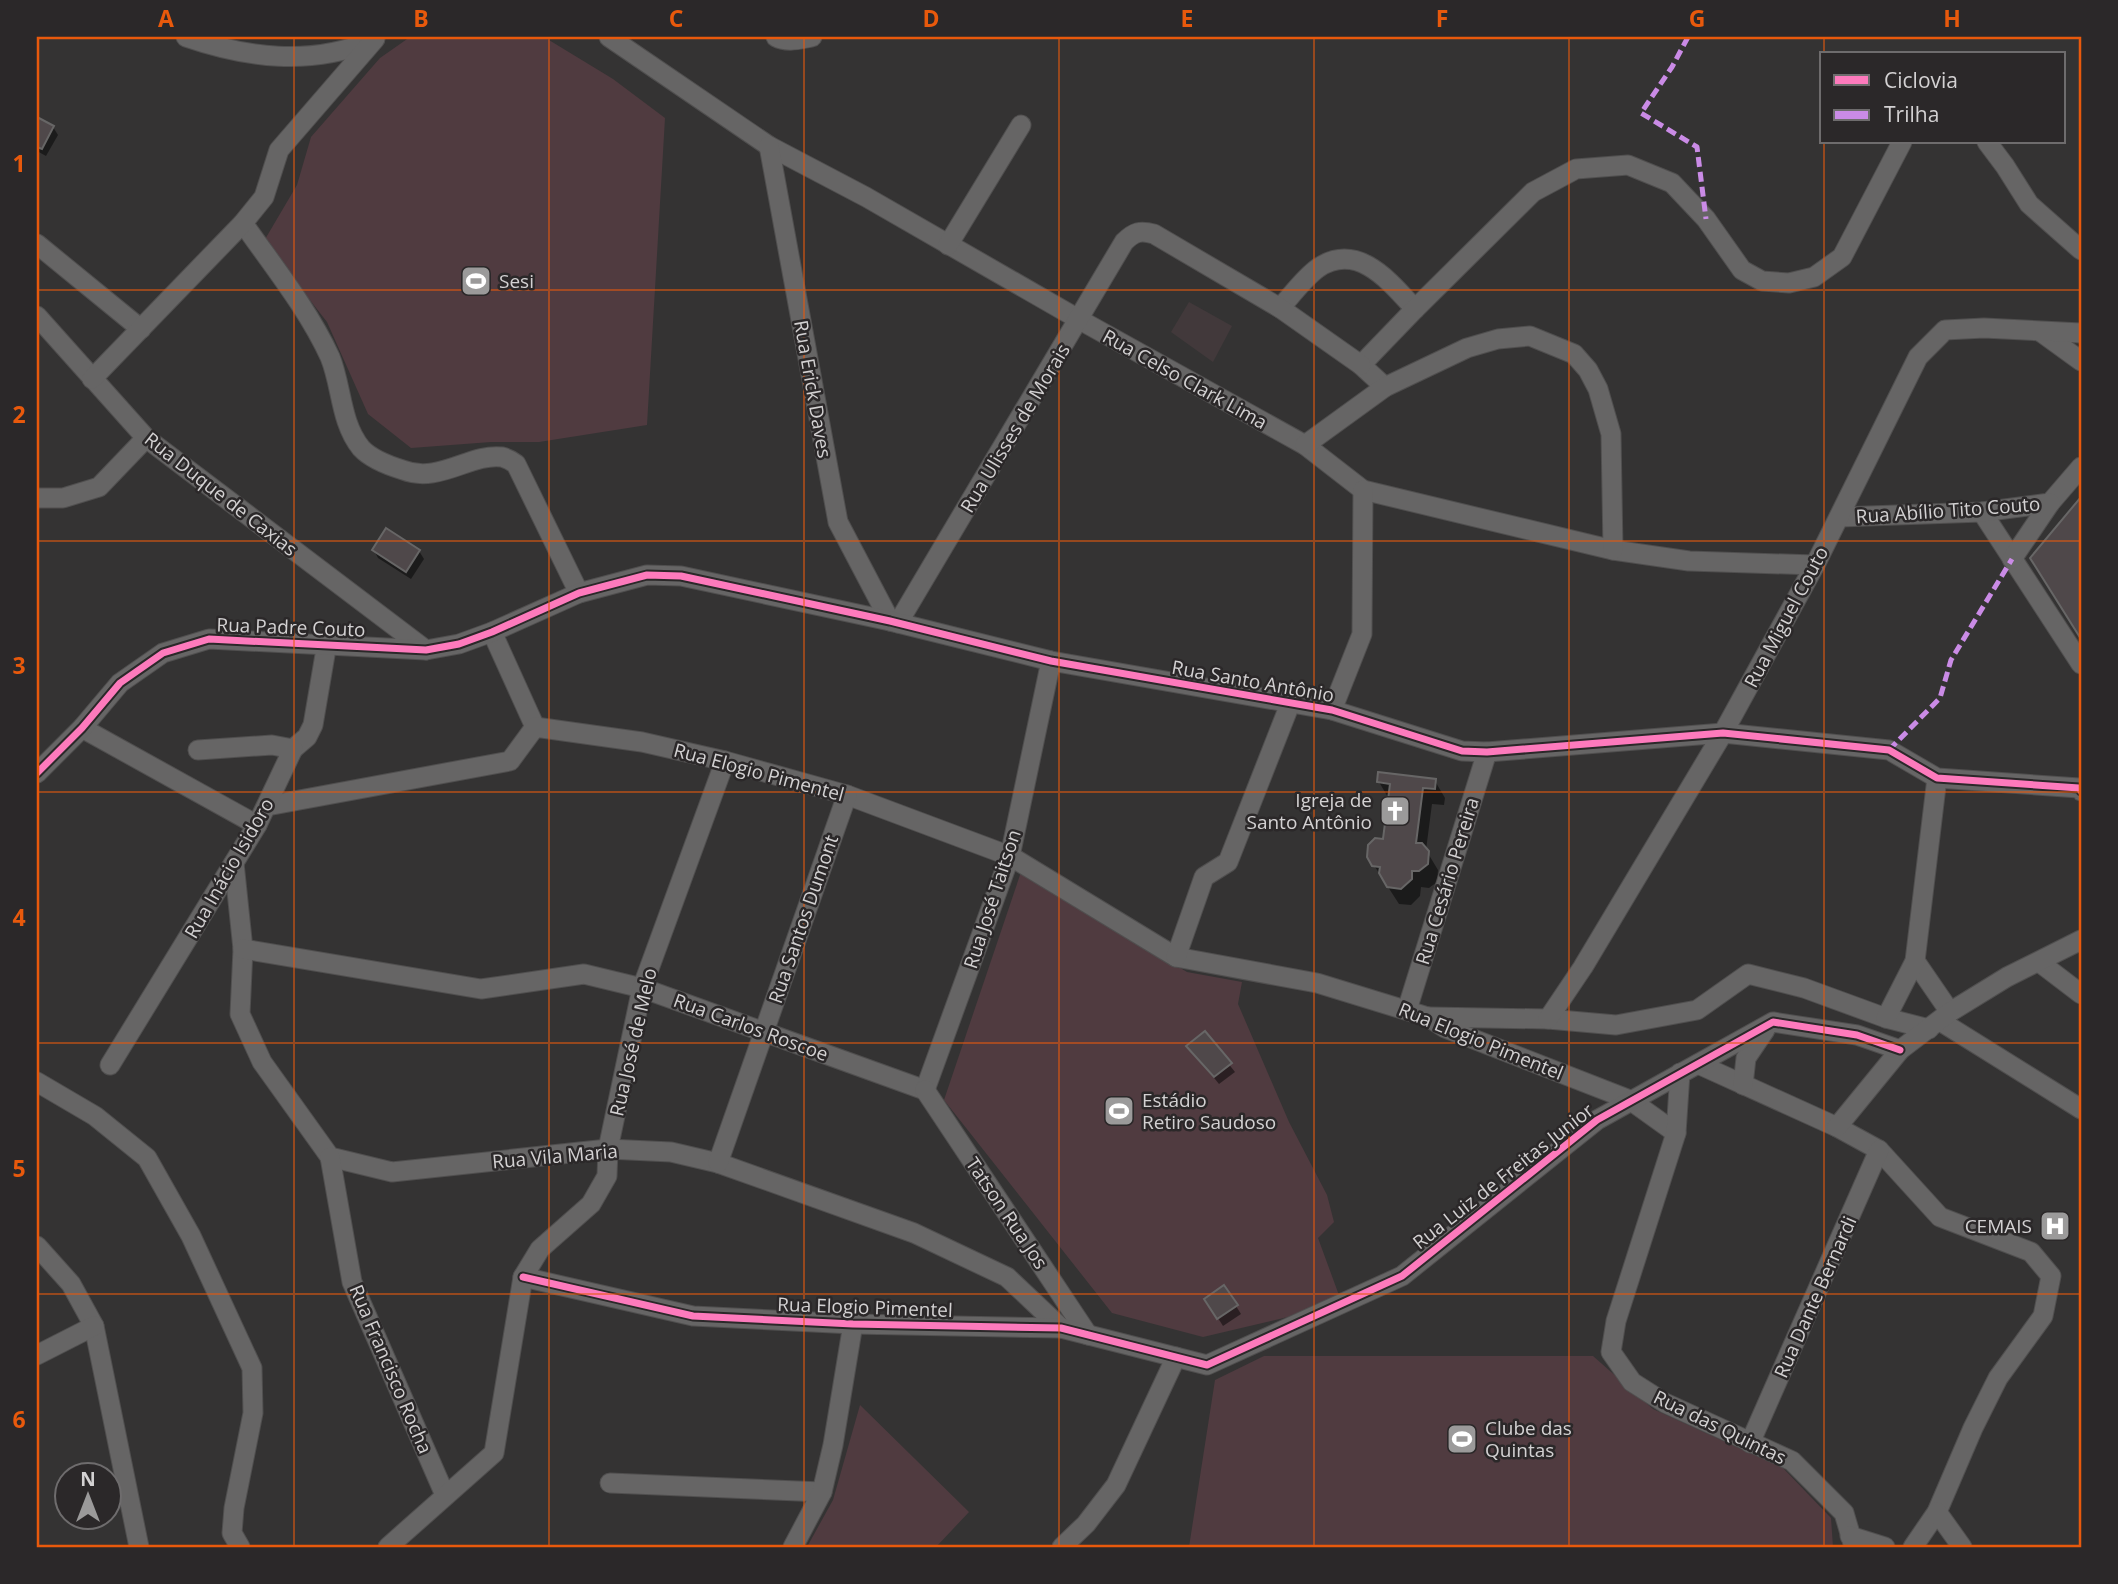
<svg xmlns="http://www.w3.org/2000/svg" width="2118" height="1584" font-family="'Open Sans',sans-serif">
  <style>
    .built { fill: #42393b }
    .green { fill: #503b40 }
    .shadow { fill: #0007 }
    .building { fill: #4f484a; stroke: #676666; stroke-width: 2 }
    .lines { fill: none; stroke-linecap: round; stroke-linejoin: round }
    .minor-casing { stroke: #504f4f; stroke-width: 21 }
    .minor { stroke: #666565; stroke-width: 19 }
    .quiet { stroke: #ca8be6; stroke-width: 5; stroke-dasharray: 10 5; stroke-linecap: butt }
    .cycleway-casing { stroke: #2b2829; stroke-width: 11 }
    .cycleway { stroke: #fd7abc; stroke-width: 7 }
    .grid { fill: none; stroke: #e8590c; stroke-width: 2; stroke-opacity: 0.55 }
    .labels { text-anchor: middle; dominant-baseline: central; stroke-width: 5; stroke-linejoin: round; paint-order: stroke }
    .poi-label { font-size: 19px; fill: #d3d1d2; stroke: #2b2829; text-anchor: start }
    .street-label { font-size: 19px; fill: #d3d1d2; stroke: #2b2829 }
    .neatline { fill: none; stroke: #e8590c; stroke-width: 2.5 }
    .grid-label { font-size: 23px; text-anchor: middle; font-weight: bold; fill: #e8590c }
  </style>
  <rect width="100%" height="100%" fill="#343333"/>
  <path class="built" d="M1189,302L1232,326L1213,362L1171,332Z"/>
  <g class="green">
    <path d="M410,37H544L613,79L665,118L647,425L539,442H491L411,448L368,414L327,322L264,241L297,185L311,137L380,58Z"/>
    <path d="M1021,872L1187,972L1242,982L1238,1004L1289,1122L1327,1195L1334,1222L1318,1238L1340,1298L1292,1316L1203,1337L1112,1313L944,1100Z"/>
    <path d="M1264,1356H1593L1653,1409L1783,1468L1831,1518L1833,1547H1189L1215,1380Z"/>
    <path d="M860,1405L969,1512L936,1547H807L833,1500Z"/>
  </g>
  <g class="shadow">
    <path d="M37,119L53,127L58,135L46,156L37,151Z"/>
    <path d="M2081,500V637L2032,558Z"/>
    <path d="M374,550L419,551L424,559L411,579L378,558Z"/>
    <path d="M1435,781L1445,798L1444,805L1432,804L1426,850L1438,870L1437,882L1429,888L1421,887L1420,896L1411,905L1399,904L1368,856L1385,841L1389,799L1379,782Z"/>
    <path d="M1205,1034L1235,1072L1219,1084L1189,1047Z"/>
    <path d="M1236,1306L1241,1314L1223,1326L1211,1307Z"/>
  </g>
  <g class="building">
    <path d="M37,117L54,126L42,149L37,147Z"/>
    <path d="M2081,497V639L2030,558Z"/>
    <path d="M386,528L420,550L406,572L372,550Z"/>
    <path d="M1378,772L1436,779L1435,789L1423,788L1416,843H1422L1429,851L1428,864L1419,871H1412V879L1401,889L1387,887L1379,873L1380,867L1372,866L1367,857L1368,845L1375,838L1383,839L1390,784L1377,782Z"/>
    <path d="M1205,1031L1232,1063L1214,1077L1186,1046Z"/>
    <path d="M1224,1285L1238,1305L1217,1319L1204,1299Z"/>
  </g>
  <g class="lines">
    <g class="minor-casing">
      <g id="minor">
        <path d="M186,37C247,58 310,66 371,41"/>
        <path d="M609,37L769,146L866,197L1080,320L1305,445L1363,490L1613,550L1689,561L1815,565"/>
        <path d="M776,37C787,43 800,39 812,37"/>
        <path d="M1987,142L2005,166L2029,204L2081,250"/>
        <path d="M769,146L838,522L890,621"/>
        <path d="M243,223C273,266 308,309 330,357C342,386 340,422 361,448C370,458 390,466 403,470C439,484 470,453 502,457C506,458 512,461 516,464L579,593"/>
        <path d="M37,244L141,329"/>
        <path d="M948,245L1021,125"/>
        <path d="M1280,308C1292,295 1304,278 1318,268C1358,241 1390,282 1415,309"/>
        <path d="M37,316L146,438L426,650"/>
        <path d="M2041,332L2081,361"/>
        <path d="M92,379L243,223L264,197L279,150L375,39"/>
        <path d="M1385,387L1361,365L1415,309L1533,192L1576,169L1628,165L1672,183L1706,219L1742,270L1762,281L1789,283L1814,277L1842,257L1902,142"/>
        <path d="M1305,445L1385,387L1467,348L1498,339L1530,336L1574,354L1588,370L1598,389L1611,434L1613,550"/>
        <path d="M37,498H63L99,487L146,438"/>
        <path d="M1982,512L2081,664"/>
        <path d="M1840,517L1982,512L2050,503L2081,467"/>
        <path d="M2012,559L2050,503"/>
        <path d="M898,623L1124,242C1134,232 1140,230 1154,234L1280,308L1361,365"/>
        <path d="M492,632L535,727"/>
        <path d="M1332,710L1362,634L1363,490"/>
        <path d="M82,728L257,825"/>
        <path d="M293,749L307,737L313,725L327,643"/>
        <path d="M37,773L82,728L120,683L163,653L209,639L426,650L459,644L492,632L579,593L647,575L681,576L890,621L1051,661L1332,710L1462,751L1487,752L1723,733L1889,750L1937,778L2079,788L2081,791"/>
        <path d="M267,806L510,761L535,727L642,742L725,761L847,795L1010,856L1176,957L1317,983L1428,1017L1445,1028L1630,1100L1676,1133"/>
        <path d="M234,863L243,949L240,1014L262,1062L330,1157L392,1172L608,1149L671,1152L718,1163L914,1233L1007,1277L1061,1328"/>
        <path d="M243,949L481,989L584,974L642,988L925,1090"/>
        <path d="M1176,957L1204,877L1228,862L1290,704"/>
        <path d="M1915,961L1950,1012"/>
        <path d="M2039,962L2081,994"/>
        <path d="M1407,1010L1487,752"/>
        <path d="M1429,1017L1548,1019L1616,1025L1697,1010L1748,974L1804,988L1886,1018L1929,1029"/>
        <path d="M1886,1018L1915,961L1937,778"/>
        <path d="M1548,1019L1583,967L1723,733L1815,565L1918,357L1945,330L1984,328L2081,333"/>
        <path d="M1940,1021L2081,1109"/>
        <path d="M1698,1064L1837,1127L1879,1150L1940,1217L2031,1252L2051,1276L2043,1316L1998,1378L1973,1428L1937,1512L1913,1547"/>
        <path d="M110,1065L257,825L293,749L272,745L198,750"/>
        <path d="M1680,1073L1676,1133L1616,1321L1611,1352L1632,1382L1665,1403L1792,1461L1844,1513L1854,1547"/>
        <path d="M37,1082L95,1116L147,1158L191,1236L252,1368L253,1413L234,1508L232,1533L240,1547"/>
        <path d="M1743,1085L1746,1058L1765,1030"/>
        <path d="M925,1090L1010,856L1051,661"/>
        <path d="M925,1090L1088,1335"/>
        <path d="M1837,1127L1900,1050L1950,1012L2007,977L2081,940"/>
        <path d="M330,1157L352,1282L445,1495"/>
        <path d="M718,1163L847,795"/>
        <path d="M37,1246L71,1284L94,1326L139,1547"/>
        <path d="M523,1277L693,1316L853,1324L1061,1328L1207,1365L1402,1276L1597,1120L1773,1022L1857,1035L1900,1050"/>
        <path d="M37,1355L94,1326"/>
        <path d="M1750,1443L1879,1150"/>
        <path d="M610,1483L822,1492"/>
        <path d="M1937,1512L1962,1547"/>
        <path d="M1850,1536L1885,1547"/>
        <path d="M388,1547L494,1453L523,1277L540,1249L591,1204L607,1176L608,1149L642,988L725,761"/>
        <path d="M793,1547L822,1492L833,1445L853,1324"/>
        <path d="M1062,1547L1086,1524L1116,1485L1176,1357"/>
      </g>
    </g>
    <use href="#minor" class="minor"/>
    <g class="quiet">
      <path d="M1688,37L1672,67L1641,113L1697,147L1706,219"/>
      <path d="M1889,750L1940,698L1951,660L2012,559"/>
    </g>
    <g class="cycleway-casing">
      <g id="cycleway">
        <path d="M37,773L82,728L120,683L163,653L209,639L426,650L459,644L492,632L579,593L647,575L681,576L890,621L1051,661L1332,710L1462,751L1487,752L1723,733L1889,750L1937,778L2079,788L2081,791"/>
        <path d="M523,1277L693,1316L853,1324L1061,1328L1207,1365L1402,1276L1597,1120L1773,1022L1857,1035L1900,1050"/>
      </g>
    </g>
    <use href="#cycleway" class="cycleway"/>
  </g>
  <path class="grid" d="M294,37V1547M549,37V1547M804,37V1547M1059,37V1547M1314,37V1547M1569,37V1547M1824,37V54M1824,142V1547M37,290H2081M37,541H2081M37,792H2081M37,1043H2081M37,1294H2081"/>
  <defs>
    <g id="stadium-square" transform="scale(1.575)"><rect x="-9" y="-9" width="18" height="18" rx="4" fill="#9b9a9a" stroke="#2b2829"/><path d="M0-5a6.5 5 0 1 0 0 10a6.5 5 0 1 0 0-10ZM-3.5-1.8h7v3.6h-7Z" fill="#fff"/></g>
    <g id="church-square" transform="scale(1.575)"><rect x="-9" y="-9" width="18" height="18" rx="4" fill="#9b9a9a" stroke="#2b2829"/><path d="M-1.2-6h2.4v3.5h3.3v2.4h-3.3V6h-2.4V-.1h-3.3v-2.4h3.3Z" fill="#fff"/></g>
    <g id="hospital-square" transform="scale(1.575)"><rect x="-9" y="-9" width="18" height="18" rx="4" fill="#9b9a9a" stroke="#2b2829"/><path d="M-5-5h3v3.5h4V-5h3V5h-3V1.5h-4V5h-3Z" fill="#fff"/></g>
  </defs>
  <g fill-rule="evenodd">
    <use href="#stadium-square" x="476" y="281"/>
    <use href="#church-square" x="1395" y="811"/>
    <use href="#stadium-square" x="1119" y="1111"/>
    <use href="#hospital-square" x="2055" y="1226"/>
    <use href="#stadium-square" x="1462" y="1439"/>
  </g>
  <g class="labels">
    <g class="poi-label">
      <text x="499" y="281">Sesi</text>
      <text x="1372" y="800" text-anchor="end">Igreja de<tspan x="1372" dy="22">Santo Antônio</tspan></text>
      <text x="1142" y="1100">Estádio<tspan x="1142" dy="22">Retiro Saudoso</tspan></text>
      <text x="2032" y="1226" text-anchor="end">CEMAIS</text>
      <text x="1485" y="1428">Clube das<tspan x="1485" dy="22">Quintas</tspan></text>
    </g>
    <g class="street-label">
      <text transform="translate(1185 379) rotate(29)">Rua Celso Clark Lima</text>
      <text transform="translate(813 389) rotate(80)">Rua Erick Daves</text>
      <text transform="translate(1015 428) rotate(-59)">Rua Ulisses de Morais</text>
      <text transform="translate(221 494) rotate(38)">Rua Duque de Caxias</text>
      <text transform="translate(1948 510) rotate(-4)">Rua Abílio Tito Couto</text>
      <text transform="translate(1786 617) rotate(-62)">Rua Miguel Couto</text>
      <text transform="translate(291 627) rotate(2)">Rua Padre Couto</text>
      <text transform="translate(1253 681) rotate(10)">Rua Santo Antônio</text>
      <text transform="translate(759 772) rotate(15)">Rua Elogio Pimentel</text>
      <text transform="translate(229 868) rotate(-60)">Rua Inácio Isidoro</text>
      <text transform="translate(1447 881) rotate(-73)">Rua Cesário Pereira</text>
      <text transform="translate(992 899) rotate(-72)">Rua José Taitson</text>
      <text transform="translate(803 919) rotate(-71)">Rua Santos Dumont</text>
      <text transform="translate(751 1027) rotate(20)">Rua Carlos Roscoe</text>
      <text transform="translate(1481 1041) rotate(22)">Rua Elogio Pimentel</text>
      <text transform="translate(633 1042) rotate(-77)">Rua José de Melo</text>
      <text transform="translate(555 1156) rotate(-5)">Rua Vila Maria</text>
      <text transform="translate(1503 1176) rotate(-38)">Rua Luiz de Freitas Junior</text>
      <text transform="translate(1007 1213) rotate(56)">Tatson Rua Jos</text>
      <text transform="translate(1815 1297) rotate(-66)">Rua Dante Bernardi</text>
      <text transform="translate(865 1307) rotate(2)">Rua Elogio Pimentel</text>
      <text transform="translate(391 1369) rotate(67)">Rua Francisco Rocha</text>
      <text transform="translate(1720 1427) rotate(26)">Rua das Quintas</text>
    </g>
  </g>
  <rect width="2118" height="1584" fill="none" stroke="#2b2829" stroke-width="77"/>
  <rect x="1820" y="52" width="245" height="91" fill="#2b2829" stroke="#6e6c6d" stroke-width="2"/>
  <rect x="1834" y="75" width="35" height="10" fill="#fd7abc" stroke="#6e6c6d" stroke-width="2"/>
  <text x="1884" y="88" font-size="21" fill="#d3d1d2">Ciclovia</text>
  <rect x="1834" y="110" width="35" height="10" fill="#ca8be6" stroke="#6e6c6d" stroke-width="2"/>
  <text x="1884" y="122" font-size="21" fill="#d3d1d2">Trilha</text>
  <g transform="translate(88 1496)"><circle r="33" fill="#2b2829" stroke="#6e6c6d" stroke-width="2"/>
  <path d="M0-5L12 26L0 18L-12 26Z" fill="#9b9a9a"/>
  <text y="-10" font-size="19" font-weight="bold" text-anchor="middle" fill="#d3d1d2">N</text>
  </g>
  <rect x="38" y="38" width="2042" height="1508" class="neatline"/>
  <g class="grid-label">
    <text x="166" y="27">A</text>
    <text x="421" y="27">B</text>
    <text x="676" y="27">C</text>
    <text x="931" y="27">D</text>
    <text x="1187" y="27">E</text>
    <text x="1442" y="27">F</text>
    <text x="1697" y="27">G</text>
    <text x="1952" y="27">H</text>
    <text x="19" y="172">1</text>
    <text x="19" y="423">2</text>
    <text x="19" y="674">3</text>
    <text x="19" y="926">4</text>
    <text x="19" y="1177">5</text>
    <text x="19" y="1428">6</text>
  </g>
</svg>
